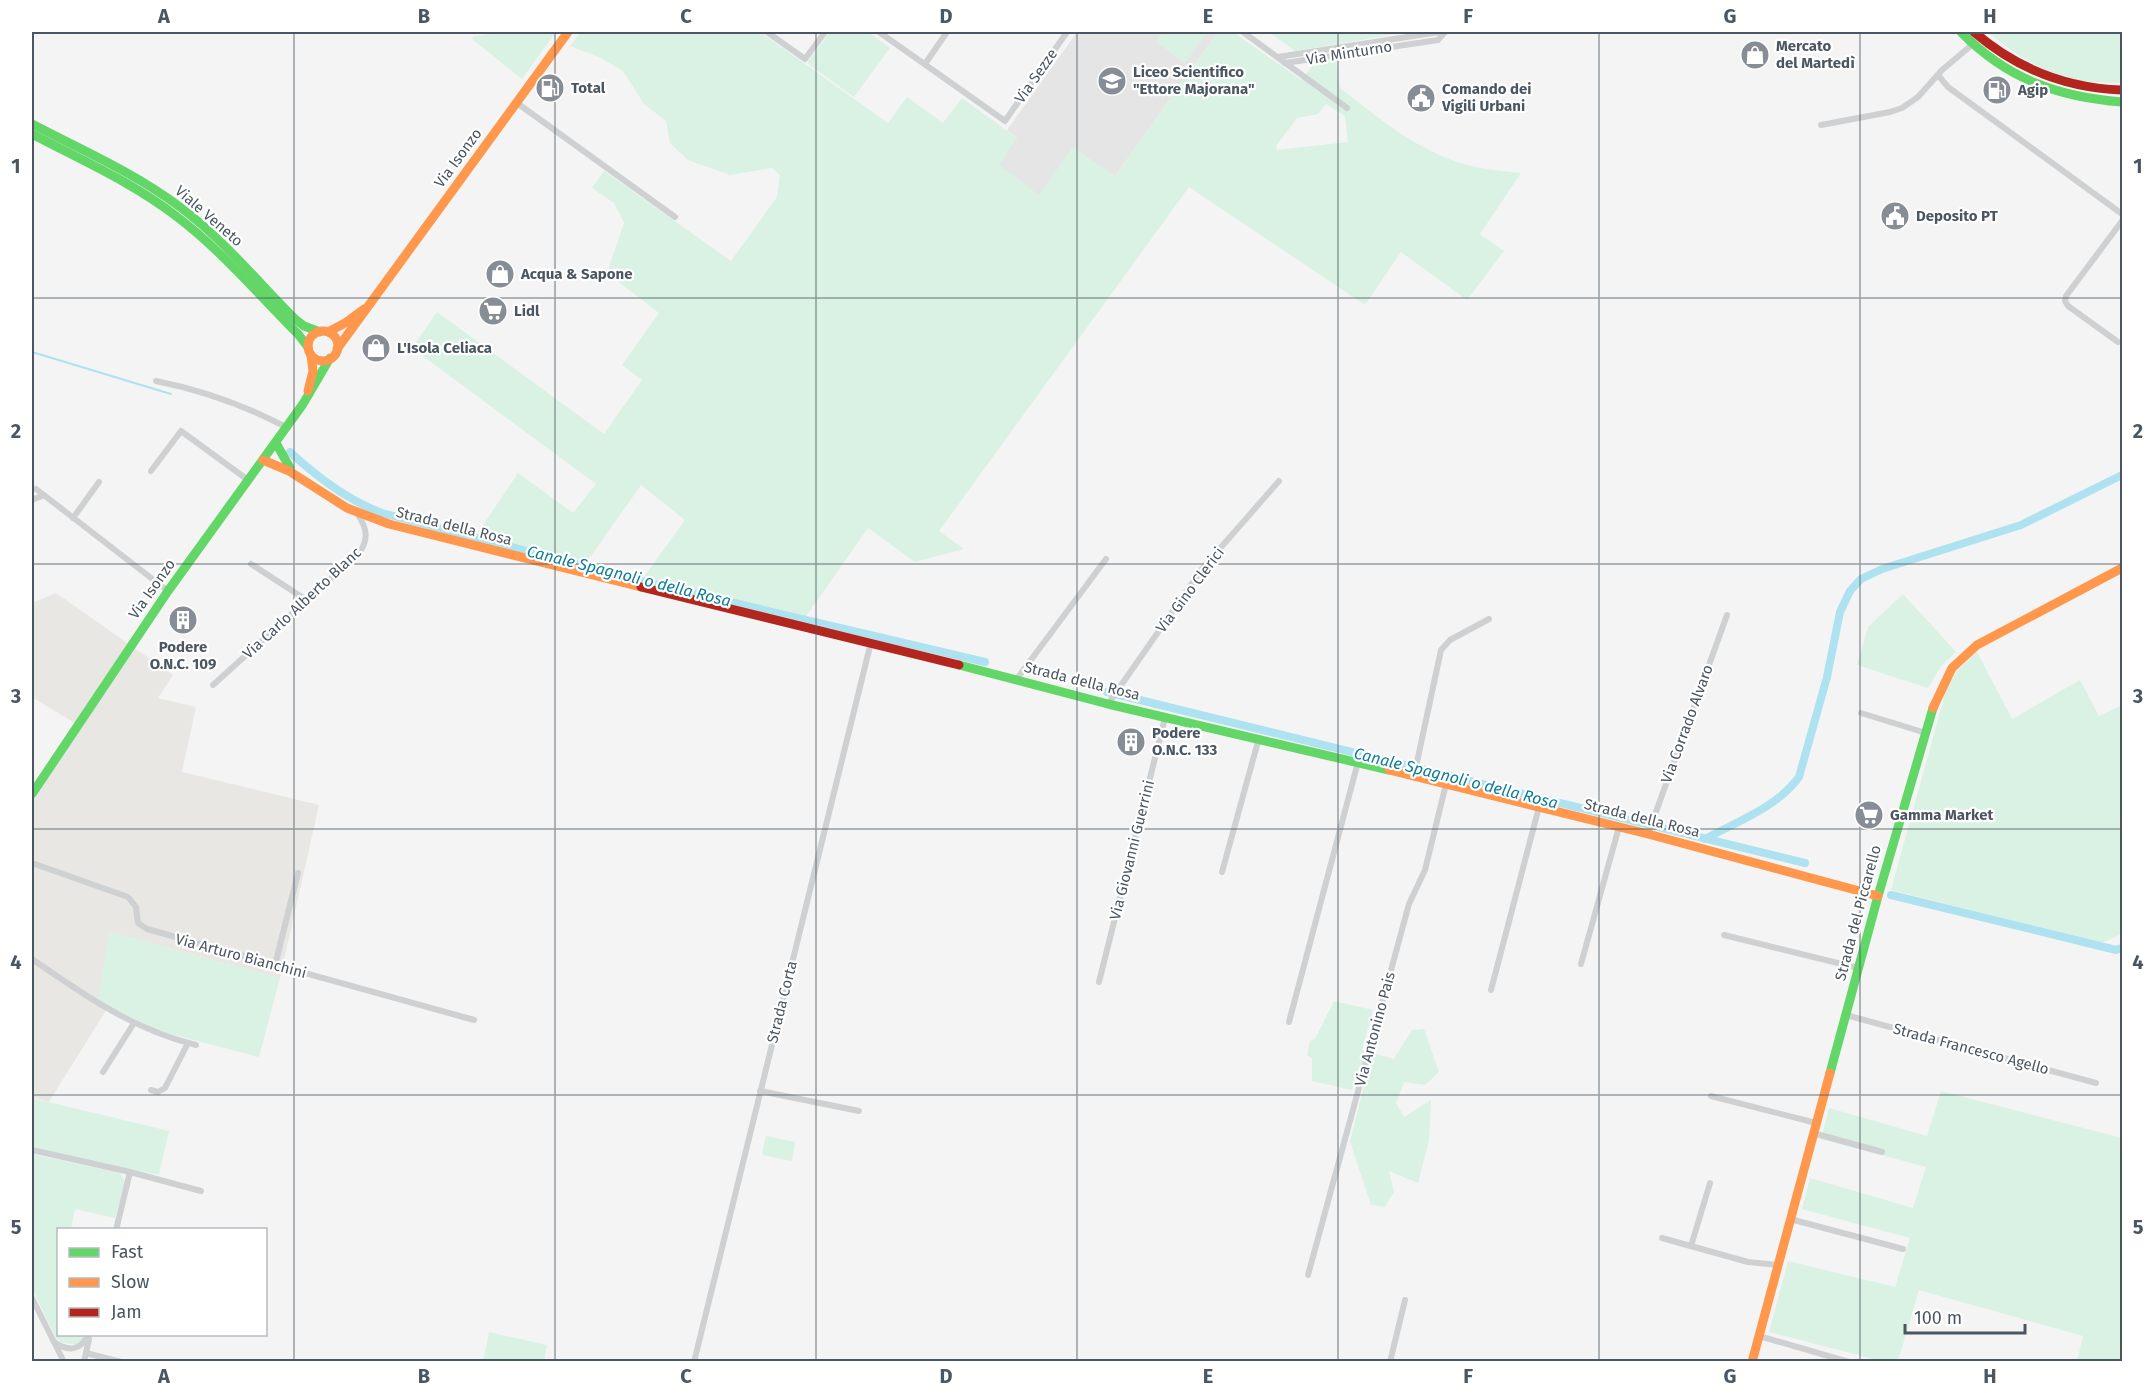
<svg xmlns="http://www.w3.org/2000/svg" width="2154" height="1393" font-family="'Fira Sans',sans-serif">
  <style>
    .commercial { fill: #e8e7e3 }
    .education { fill: #e6e5e6 }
    .green { fill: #d9f2e3; fill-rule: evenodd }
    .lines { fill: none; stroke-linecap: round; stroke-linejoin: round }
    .stream { stroke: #aee2f0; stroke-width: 2 }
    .canal { stroke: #aee2f0; stroke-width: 8 }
    .street { stroke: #ced0d2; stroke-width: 6 }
    .fast { stroke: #63d668; stroke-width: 9 }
    .slow { stroke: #ff974d; stroke-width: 9 }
    .jam { stroke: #b3261e; stroke-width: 9 }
    .grid { fill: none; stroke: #4a5661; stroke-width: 1.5; stroke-opacity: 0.55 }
    .labels { text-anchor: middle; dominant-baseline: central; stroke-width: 4.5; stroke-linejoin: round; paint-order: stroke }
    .poi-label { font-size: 15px; font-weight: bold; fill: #4a5661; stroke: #fff; text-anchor: start }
    .street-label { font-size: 15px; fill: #4a5661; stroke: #fff }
    .water-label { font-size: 16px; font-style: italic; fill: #0c7c9b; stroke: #fff }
    .neatline { fill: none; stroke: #4a5661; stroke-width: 2 }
    .grid-label { font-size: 20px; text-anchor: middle; font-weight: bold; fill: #4a5661 }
  </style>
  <rect width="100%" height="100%" fill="#f4f4f4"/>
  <path class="commercial" d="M56,593L173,675L158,698L196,707L182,772L319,805L280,978L109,932L108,1007L49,1102L32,1097V803L81,727L32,697V603Z"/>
  <path class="education" d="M1077,32H1218L1115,176L1039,196L998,165L1017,138L1007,130Z"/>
  <g class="green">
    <path d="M513,32H556L522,79L472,39L474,36Z"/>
    <path d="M581,32H760L888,123L907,97L943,123L962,98L1017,138L999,165L1039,195L1073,147L1115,176L1218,32H1233L1301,80L1315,63L1336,59L1340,88C1381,120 1420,153 1471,166C1487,170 1505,171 1521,173L1480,234L1504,251L1467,300L1401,252L1365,305L1189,187L939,531L964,549L915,562L868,528L805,618L641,581L685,520L641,485L584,566L475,537L518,473L573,513L596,484L412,348L437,312L604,434L642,380L622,365L659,313L607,273L624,223L614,203L592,188L604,171L731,261L777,197L780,175L772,168L730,175L688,160L670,143L666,121L644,104L623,71L601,58L570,46ZM1326,104L1345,116L1348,142L1277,150L1276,146L1297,118L1318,114Z"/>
    <path d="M830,32H868L890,48L854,97L807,63Z"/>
    <path d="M1163,32H1207L1185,63L1156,42Z"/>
    <path d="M1269,32H1408L1295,51Z"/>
    <path d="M1988,32H2122V83C2110,83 2097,82 2084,81C2049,76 2014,55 1988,32Z"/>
    <path d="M1903,594L1956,652L1941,666L1928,688L1857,665L1868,627Z"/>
    <path d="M1977,652L2012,719L2080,680L2099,716L2122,705V934L2101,943L1891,890L1947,687L1959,669Z"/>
    <path d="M109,932L280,978L259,1057L163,1032L98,1001Z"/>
    <path d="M1334,1001L1373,1010L1362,1050L1394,1059L1412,1030L1424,1029L1439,1072L1425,1085L1404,1082L1396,1103L1404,1117L1431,1100L1429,1140L1418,1183L1389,1171L1394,1192L1385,1207L1371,1205L1350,1141L1365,1082L1356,1078L1352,1090L1312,1081V1058L1307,1055L1310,1041L1315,1039Z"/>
    <path d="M1941,1091L2122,1138V1361H2077L2083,1336L1919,1290L1898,1361H1881L1769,1332L1788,1261L1895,1287L1910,1238L1802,1209L1810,1178L1913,1208L1926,1167L1821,1139L1829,1108L1927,1136Z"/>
    <path d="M32,1098L169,1131L159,1175L32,1148Z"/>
    <path d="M766,1136L795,1142L792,1161L762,1155Z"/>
    <path d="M32,1154L120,1173L125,1181L115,1218L75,1209L71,1229L58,1230V1334L86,1335L76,1344L63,1343L56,1338L32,1288Z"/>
    <path d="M489,1332L547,1345L544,1361H483Z"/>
  </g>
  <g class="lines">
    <path class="stream" d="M32,352L171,394"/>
    <g class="canal">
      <path d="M290,452C318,478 347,500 382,513L641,581L985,662"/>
      <path d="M1107,692L1805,863"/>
      <path d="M1705,839C1738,821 1776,808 1799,777L1827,677L1840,612L1850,591L1861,579L1882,569L2021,525L2122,475"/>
      <path d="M1891,895L2116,950L2122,948"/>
    </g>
    <g class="street">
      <path d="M767,32L805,59L825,32"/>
      <path d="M879,32L1005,121L1067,32"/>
      <path d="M1243,32L1347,108"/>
      <path d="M1278,57L1439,32"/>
      <path d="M1285,63L1438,40L1445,32"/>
      <path d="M925,64L947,32"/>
      <path d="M1938,75L1948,87L2122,214"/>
      <path d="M517,103L675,217"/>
      <path d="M1821,125L1890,112L1902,108L1918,97L1942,70L1973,44"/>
      <path d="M2118,342L2068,306L2065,301L2066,296L2122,221"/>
      <path d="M156,381C201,390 246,406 286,427"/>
      <path d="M151,471L181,431L248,480"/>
      <path d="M36,489L168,591"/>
      <path d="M32,500L44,495"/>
      <path d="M73,518L99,482"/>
      <path d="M251,564L308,601"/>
      <path d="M1016,680L1106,559"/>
      <path d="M213,685L359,553C370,538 366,527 357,513"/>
      <path d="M1108,704L1202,569L1279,481"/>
      <path d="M1861,713L1926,733"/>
      <path d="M1414,776L1441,650L1450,640L1489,619"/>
      <path d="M1648,834L1727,615"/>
      <path d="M32,863L128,897L136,907L138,923L147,929L474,1020"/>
      <path d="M1222,872L1259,738"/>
      <path d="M1724,935L1858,968"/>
      <path d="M32,959C84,995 134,1030 196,1045"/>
      <path d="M1581,964L1619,827"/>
      <path d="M275,965L298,873"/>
      <path d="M1099,982L1165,718"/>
      <path d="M1491,990L1539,807"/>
      <path d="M1846,1015L2096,1083"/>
      <path d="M1289,1022L1358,762"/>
      <path d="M103,1072L134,1023"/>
      <path d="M151,1090L158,1092L165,1088L188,1043"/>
      <path d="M760,1091L859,1111"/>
      <path d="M1711,1096L1816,1123"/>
      <path d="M1813,1133L1882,1152"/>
      <path d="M32,1150L130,1172L201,1191"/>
      <path d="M1790,1219L1903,1249"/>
      <path d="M116,1230L130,1172"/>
      <path d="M1662,1238L1748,1262L1778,1265"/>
      <path d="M1691,1246L1710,1183"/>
      <path d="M1308,1275L1409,904L1425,870L1446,784"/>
      <path d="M32,1298L64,1362"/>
      <path d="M1759,1336L1849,1362"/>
      <path d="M54,1342C69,1352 80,1351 89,1334"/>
      <path d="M86,1353L121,1362"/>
      <path d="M84,1362L89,1339"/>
      <path d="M694,1362L871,642"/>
      <path d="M1390,1362L1405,1300"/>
    </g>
    <g class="fast">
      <path d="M1961,32C2007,79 2058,97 2122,102"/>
      <path d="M32,124C82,150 135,173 180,207C223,239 257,281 295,319L304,326L320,332"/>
      <path d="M32,134C81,160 132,182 176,216C221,250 258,294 298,334L308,347"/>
      <path d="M276,443L290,468"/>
      <path d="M959,665L1108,704L1389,770"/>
      <path d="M32,794L168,591L303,404L330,358"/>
      <path d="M1830,1073L1878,896L1933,708"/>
    </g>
    <g class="slow">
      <circle cx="323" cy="346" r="15"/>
      <path d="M328,332L345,323L364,309"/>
      <path d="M337,349L568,32"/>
      <path d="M308,391L313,371L311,355"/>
      <path d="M263,460L289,471L347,508L389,524L641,587"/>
      <path d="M1933,708L1952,668L1977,645L2122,568"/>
      <path d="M1389,770L1648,834L1878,896"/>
      <path d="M1752,1362L1830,1073"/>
    </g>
    <g class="jam">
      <path d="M1974,32C2017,69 2065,88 2122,90"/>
      <path d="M641,587L959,665"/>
    </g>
  </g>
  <path class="grid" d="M294,32V1362M555,32V1362M816,32V1362M1077,32V1362M1338,32V1362M1599,32V1362M1860,32V1362M32,298H2122M32,564H2122M32,829H2122M32,1095H2122"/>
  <defs>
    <g id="shop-disc" transform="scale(1.5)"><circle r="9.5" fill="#868d94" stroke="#fff"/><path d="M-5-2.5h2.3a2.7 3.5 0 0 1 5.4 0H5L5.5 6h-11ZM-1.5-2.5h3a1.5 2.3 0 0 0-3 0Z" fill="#fff"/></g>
    <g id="school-disc" transform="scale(1.5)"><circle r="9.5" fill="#868d94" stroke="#fff"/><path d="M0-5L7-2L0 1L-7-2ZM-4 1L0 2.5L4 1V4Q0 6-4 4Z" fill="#fff"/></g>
    <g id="fuel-disc" transform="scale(1.5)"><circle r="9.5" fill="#868d94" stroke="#fff"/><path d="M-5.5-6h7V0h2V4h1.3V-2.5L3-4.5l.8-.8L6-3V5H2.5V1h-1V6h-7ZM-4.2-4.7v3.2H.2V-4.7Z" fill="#fff"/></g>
    <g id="civic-disc" transform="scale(1.5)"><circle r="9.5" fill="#868d94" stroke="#fff"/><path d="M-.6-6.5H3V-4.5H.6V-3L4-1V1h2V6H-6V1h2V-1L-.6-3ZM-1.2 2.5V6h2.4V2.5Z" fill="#fff"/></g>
    <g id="supermarket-disc" transform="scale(1.5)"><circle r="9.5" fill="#868d94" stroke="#fff"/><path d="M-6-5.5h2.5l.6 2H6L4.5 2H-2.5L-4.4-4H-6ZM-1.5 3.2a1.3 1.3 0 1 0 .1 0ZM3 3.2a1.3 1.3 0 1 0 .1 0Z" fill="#fff"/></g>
    <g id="building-disc" transform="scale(1.5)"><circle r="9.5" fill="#868d94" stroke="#fff"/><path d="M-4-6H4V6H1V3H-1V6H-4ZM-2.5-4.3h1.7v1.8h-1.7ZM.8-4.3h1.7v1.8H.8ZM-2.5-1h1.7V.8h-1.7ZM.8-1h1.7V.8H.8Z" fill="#fff"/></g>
  </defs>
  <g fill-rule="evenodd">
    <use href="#shop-disc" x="1755" y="55"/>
    <use href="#school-disc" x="1112" y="81"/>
    <use href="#fuel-disc" x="550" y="88"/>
    <use href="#fuel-disc" x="1997" y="90"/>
    <use href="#civic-disc" x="1421" y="98"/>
    <use href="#civic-disc" x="1895" y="216"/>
    <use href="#shop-disc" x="500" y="274"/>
    <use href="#supermarket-disc" x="493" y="311"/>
    <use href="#shop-disc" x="376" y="348"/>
    <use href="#building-disc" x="183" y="620"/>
    <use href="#building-disc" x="1131" y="742"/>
    <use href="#supermarket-disc" x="1869" y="815"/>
  </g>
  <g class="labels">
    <g class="poi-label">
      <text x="1776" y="46">Mercato<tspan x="1776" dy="17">del Martedì</tspan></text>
      <text x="1133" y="72">Liceo Scientifico<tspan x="1133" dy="17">"Ettore Majorana"</tspan></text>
      <text x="571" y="88">Total</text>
      <text x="1442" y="89">Comando dei<tspan x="1442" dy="17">Vigili Urbani</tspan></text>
      <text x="2018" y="90">Agip</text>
      <text x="1916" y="216">Deposito PT</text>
      <text x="521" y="274">Acqua &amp; Sapone</text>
      <text x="514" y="311">Lidl</text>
      <text x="397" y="348">L'Isola Celiaca</text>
      <text x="183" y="647" text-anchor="middle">Podere<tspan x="183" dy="17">O.N.C. 109</tspan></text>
      <text x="1152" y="733">Podere<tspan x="1152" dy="17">O.N.C. 133</tspan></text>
      <text x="1890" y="815">Gamma Market</text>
    </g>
    <g class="street-label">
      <text transform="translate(1349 53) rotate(-9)">Via Minturno</text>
      <text transform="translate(1036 76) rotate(-55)">Via Sezze</text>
      <text transform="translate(458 158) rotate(-54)">Via Isonzo</text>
      <text transform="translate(209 216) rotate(41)">Viale Veneto</text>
      <text transform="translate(454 526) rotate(14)">Strada della Rosa</text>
      <text transform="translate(152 589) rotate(-55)">Via Isonzo</text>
      <text transform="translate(1190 590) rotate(-53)">Via Gino Clerici</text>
      <text transform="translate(302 603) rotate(-43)">Via Carlo Alberto Blanc</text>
      <text transform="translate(1082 681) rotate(14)">Strada della Rosa</text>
      <text transform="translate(1687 724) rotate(-70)">Via Corrado Alvaro</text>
      <text transform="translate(1642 818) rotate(14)">Strada della Rosa</text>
      <text transform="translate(1132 850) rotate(-76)">Via Giovanni Guerrini</text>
      <text transform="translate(1858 913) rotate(-75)">Strada del Piccarello</text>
      <text transform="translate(241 956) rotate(15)">Via Arturo Bianchini</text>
      <text transform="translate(782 1002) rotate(-76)">Strada Corta</text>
      <text transform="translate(1375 1029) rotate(-75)">Via Antonino Pais</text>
      <text transform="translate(1971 1049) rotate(15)">Strada Francesco Agello</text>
    </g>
    <g class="water-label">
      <text transform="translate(629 576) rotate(14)">Canale Spagnoli o della Rosa</text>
      <text transform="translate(1456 778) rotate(14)">Canale Spagnoli o della Rosa</text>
    </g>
  </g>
  <rect width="2154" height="1393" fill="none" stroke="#ffffff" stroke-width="66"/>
  <rect x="57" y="1228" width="210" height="108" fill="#ffffff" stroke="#b7bbc0" stroke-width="1.5"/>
  <rect x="69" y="1248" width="30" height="9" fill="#63d668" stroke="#b7bbc0" stroke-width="1.5"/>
  <text x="111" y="1258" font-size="18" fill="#4a5661">Fast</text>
  <rect x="69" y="1278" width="30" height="9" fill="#ff974d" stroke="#b7bbc0" stroke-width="1.5"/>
  <text x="111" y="1288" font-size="18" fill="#4a5661">Slow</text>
  <rect x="69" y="1308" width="30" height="9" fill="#b3261e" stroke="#b7bbc0" stroke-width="1.5"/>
  <text x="111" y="1318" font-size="18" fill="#4a5661">Jam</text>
  <path d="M1905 1324v9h120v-9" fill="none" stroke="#4a5661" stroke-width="3"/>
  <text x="1914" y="1324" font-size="18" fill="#4a5661" stroke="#ffffff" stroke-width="4.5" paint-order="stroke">100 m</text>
  <rect x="33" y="33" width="2088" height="1327" class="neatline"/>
  <g class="grid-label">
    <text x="164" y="23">A</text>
    <text x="424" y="23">B</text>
    <text x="686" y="23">C</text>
    <text x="946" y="23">D</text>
    <text x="1208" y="23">E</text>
    <text x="1468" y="23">F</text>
    <text x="1730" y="23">G</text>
    <text x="1990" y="23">H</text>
    <text x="16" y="173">1</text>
    <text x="2138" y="173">1</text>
    <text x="16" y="438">2</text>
    <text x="2138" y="438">2</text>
    <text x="16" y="703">3</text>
    <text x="2138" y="703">3</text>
    <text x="16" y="969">4</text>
    <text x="2138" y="969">4</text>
    <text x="16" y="1234">5</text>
    <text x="2138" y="1234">5</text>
    <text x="164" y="1383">A</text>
    <text x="424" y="1383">B</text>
    <text x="686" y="1383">C</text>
    <text x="946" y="1383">D</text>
    <text x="1208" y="1383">E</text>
    <text x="1468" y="1383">F</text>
    <text x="1730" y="1383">G</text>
    <text x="1990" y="1383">H</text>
  </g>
</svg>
